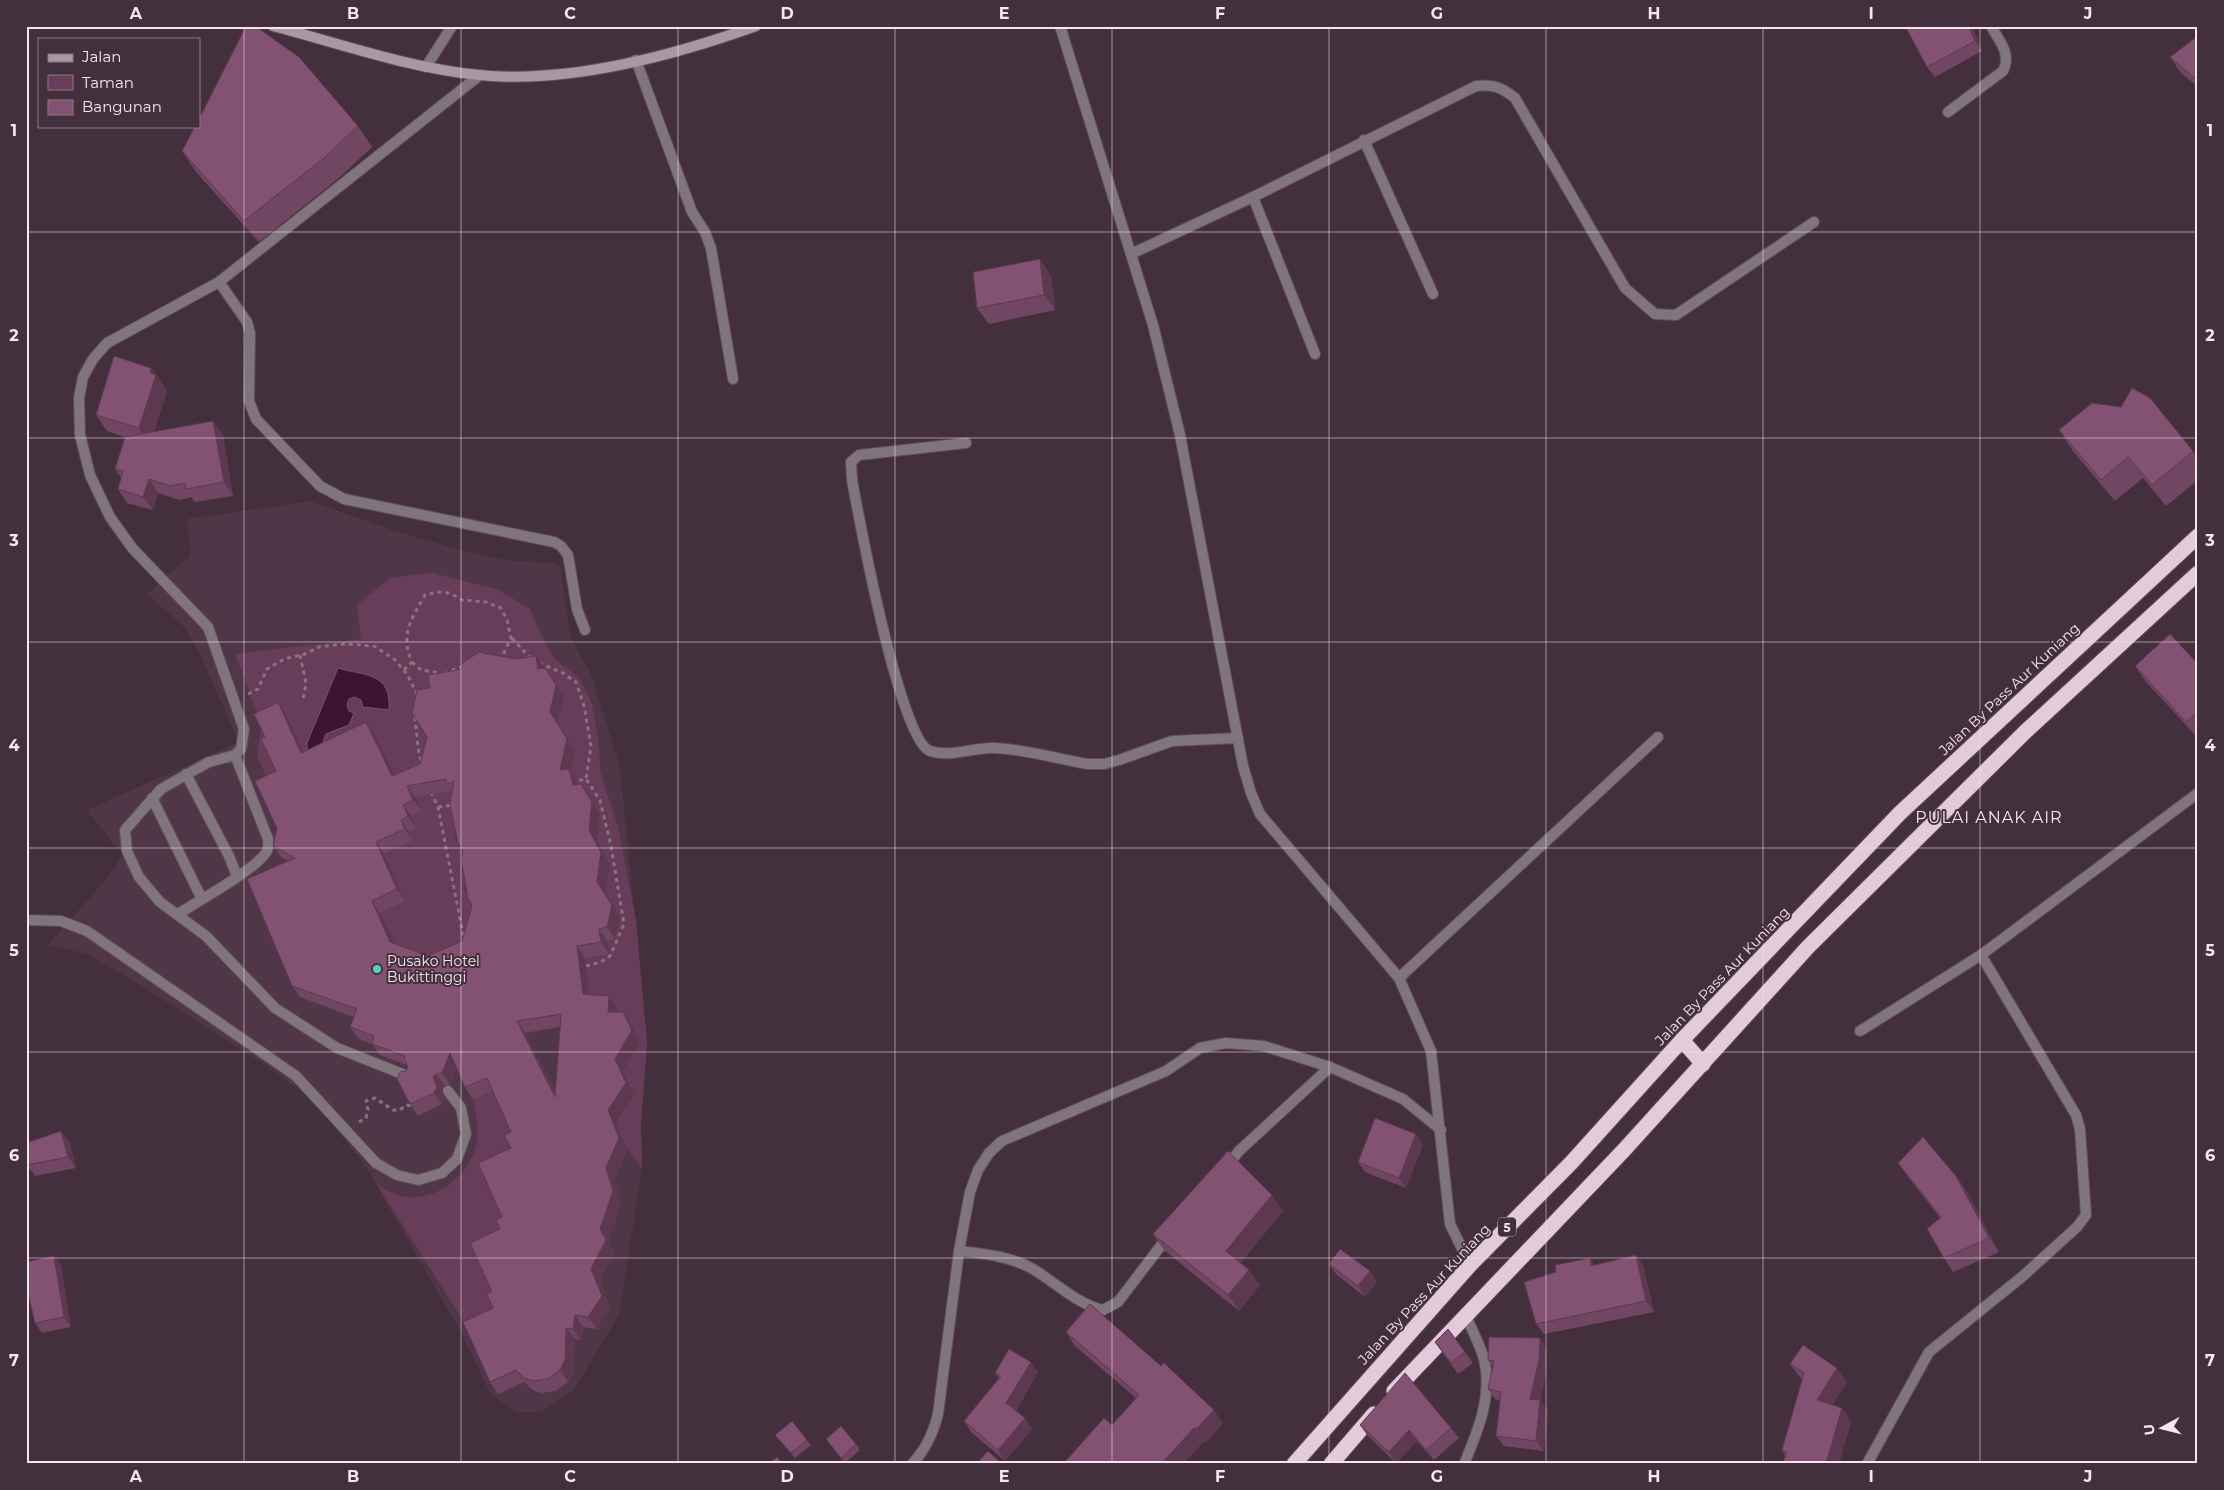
<svg xmlns="http://www.w3.org/2000/svg" width="2224" height="1490" font-family="Montserrat,sans-serif">
  <style>
    .built { fill: #503748 }
    .green { fill: #683d5a }
    .water { fill: #3f1333; stroke: #75536b }
    .lines { fill: none; stroke-linecap: round; stroke-linejoin: round }
    .lane-casing { stroke: #5f4d59; stroke-width: 12 }
    .street-casing { stroke: #5f4d59; stroke-width: 12 }
    .secondary-casing { stroke: #5f4d59; stroke-width: 12 }
    .highway-casing { stroke: #5f4d59; stroke-width: 17 }
    .path { stroke: #867580; stroke-width: 3; stroke-dasharray: 4 4; stroke-linecap: butt }
    .lane { stroke: #80757c; stroke-width: 10 }
    .street { stroke: #80757c; stroke-width: 10 }
    .secondary { stroke: #a898a2; stroke-width: 10 }
    .highway { stroke: #e4cbdb; stroke-width: 15 }
    .wall { fill: #714662; fill-rule: evenodd }
    .shaded-wall { fill: #5c3950 }
    .building { fill: #835172; stroke: #5c3950; fill-rule: evenodd }
    .grid { fill: none; stroke: #f4e7ef; stroke-width: 1; stroke-opacity: 0.55 }
    .poi-dot { fill: #54cdc7; stroke: #43303c; stroke-width: 2 }
    .labels { text-anchor: middle; dominant-baseline: central; stroke-width: 4; stroke-linejoin: round; paint-order: stroke }
    .shield { fill: #43303c; stroke: #bfb0b9; stroke-width: 1 }
    .shield-label { font-size: 12px; font-weight: bold; fill: #f4e7ef }
    .street-label { font-size: 14px; fill: #f4e7ef; stroke: #43303c }
    .poi-label { font-size: 14px; fill: #f4e7ef; stroke: #43303c; text-anchor: start }
    .quarter-label { font-size: 16px; letter-spacing: 1px; fill: #f4e7ef; stroke: #43303c }
    .neatline { fill: none; stroke: #f4e7ef; stroke-width: 2 }
    .grid-label { font-size: 16px; text-anchor: middle; font-weight: bold; fill: #f4e7ef }
  </style>
  <rect width="100%" height="100%" fill="#43303c"/>
  <path class="built" d="M310,501L392,530L464,551L505,560L552,563L560,566L570,637L591,674L620,767L647,1043L641,1125L642,1168L619,1315L573,1391L541,1412H517L491,1395L463,1336L366,1167L314,1101L261,1062L137,983L87,954L48,945L108,877L123,855L87,810L237,743L236,735L199,652L185,628L147,594L191,555L187,519Z"/>
  <g class="green">
    <path d="M432,573L499,590L530,609L542,637L555,659L580,679L592,704L599,745L600,771L618,827L636,920L647,1043L641,1125L642,1168L627,1149L605,1129L585,958L609,954L607,941L431,743C449,779 461,798 455,839C469,860 470,865 464,890L476,910L490,907L444,964L399,953L380,913L405,901L393,874L358,866L409,832L411,816L422,811L279,771L270,776L265,774L257,755L262,725L235,654L361,639L357,605L390,578Z"/>
    <path d="M495,1090L519,1144L500,1304L471,1333L366,1167C370,1173 375,1181 380,1186C415,1213 462,1188 475,1149C480,1133 476,1115 473,1099Z"/>
  </g>
  <path class="water" d="M338,668C363,676 392,671 389,710L363,707L361,700L354,697L349,699L347,705L349,711L354,713L349,725L326,734L320,749L310,751L307,748V743Z"/>
  <g class="lines">
    <g class="lane-casing">
      <g id="lane">
        <path d="M426,67L452,26"/>
        <path d="M186,774L229,856L237,876"/>
        <path d="M152,798L202,899"/>
        <path d="M178,914C198,901 257,869 267,851C269,847 268,843 268,839L235,755L209,762L161,789L125,830L127,851L139,877L160,902L206,936L275,1008L337,1048L410,1077"/>
        <path d="M26,920L61,921L87,931L296,1076L376,1163L397,1175L418,1180L442,1173L457,1159L466,1134L461,1108L448,1091"/>
      </g>
    </g>
    <g class="street-casing">
      <g id="street">
        <path d="M1060,26L1153,325L1180,435L1243,766L1251,793L1260,814L1399,978L1431,1051L1450,1224L1470,1265"/>
        <path d="M636,60L692,212L705,232L711,248L733,379"/>
        <path d="M1948,112L2003,71C2012,54 1999,41 1991,26"/>
        <path d="M1364,140L1433,294"/>
        <path d="M1253,197L1315,354"/>
        <path d="M1131,254L1253,197L1476,86C1493,84 1501,87 1515,98L1625,288L1655,314L1676,315L1814,222"/>
        <path d="M219,282L247,322L250,333L249,401L256,419L320,486L344,499L554,542L561,546L568,555L577,609L585,630"/>
        <path d="M966,443L859,455L851,462L852,480C859,518 900,741 930,751C950,758 974,747 994,748C1025,749 1058,759 1088,764H1104L1119,760L1172,741L1238,738"/>
        <path d="M235,755L241,749L244,729L208,627L133,549L110,517L90,475L80,435L79,398L83,377L93,359L107,343L219,282L480,75"/>
        <path d="M1399,978L1658,737"/>
        <path d="M1860,1031L1981,955L2198,793"/>
        <path d="M1227,1166L1239,1151L1330,1067"/>
        <path d="M959,1251C985,1254 1010,1256 1033,1269C1056,1283 1077,1304 1103,1310L1118,1302L1169,1235"/>
        <path d="M912,1464C926,1449 933,1434 938,1414L959,1251L970,1192L978,1170L989,1153L1002,1141L1166,1071L1200,1048L1226,1043L1264,1046L1330,1067L1403,1099L1441,1130"/>
        <path d="M1464,1464C1478,1431 1493,1395 1484,1359C1480,1345 1472,1330 1466,1316"/>
        <path d="M1867,1464L1929,1352L2023,1276L2077,1227L2086,1215L2080,1129L2076,1115L1981,955"/>
      </g>
    </g>
    <g class="secondary-casing">
      <path id="secondary" d="M273,26C341,44 409,68 479,75C569,84 672,56 756,26"/>
    </g>
    <g class="highway-casing">
      <g id="highway">
        <path d="M1682,1040L1703,1064"/>
        <path d="M1394,1391L1624,1150L1808,947L2025,732L2198,573"/>
        <path d="M1294,1464L1470,1265L1571,1163L1682,1040L1900,813L2198,536"/>
        <path d="M1331,1464L1374,1414"/>
      </g>
    </g>
    <g class="path">
      <path d="M512,638L531,659"/>
      <path d="M300,655L306,683L303,700"/>
      <path d="M412,662L421,670L441,673"/>
      <path d="M539,663L563,673L576,682L584,706L591,746L586,779L577,781"/>
      <path d="M404,670L412,662C400,636 411,619 425,595L437,592L450,593L462,600L486,602L501,608L507,620L511,638L501,659"/>
      <path d="M444,673L465,666"/>
      <path d="M248,694L258,689L267,669L284,659L305,654L319,647L344,644L374,646L394,659L407,674L418,696"/>
      <path d="M415,717L418,748L422,765"/>
      <path d="M431,792L438,807L464,939"/>
      <path d="M438,807L455,805"/>
      <path d="M586,966L601,962L610,956L624,924L611,846L600,800L586,779"/>
      <path d="M359,1122L366,1118L368,1110L366,1101L375,1098L393,1110H400L406,1105L413,1106"/>
    </g>
    <use href="#lane" class="lane"/>
    <use href="#street" class="street"/>
    <use href="#secondary" class="secondary"/>
    <use href="#highway" class="highway"/>
  </g>
  <g class="wall">
    <path d="M1905,26H1972L1982,51L1935,77L1927,67Z"/>
    <path d="M2198,36V87L2181,73L2170,57Z"/>
    <path d="M358,126L372,147L340,177L259,242L196,172L182,151Z"/>
    <path d="M1051,275L1055,310L989,324L977,308Z"/>
    <path d="M151,368L167,391L154,432L213,421L223,435L233,496L195,502L191,497L179,500L158,493L153,510L127,503L118,489L121,477L115,469L125,437L107,431L96,415Z"/>
    <path d="M2059,430L2193,451L2198,457V480L2166,506L2143,478L2115,501L2073,451Z"/>
    <path d="M536,656L564,697L558,724L575,751L570,771L577,781L578,784L589,796L600,814L597,841L610,865L605,893L620,917L615,939L607,941L609,954L585,958L590,995L609,996L617,1008V1012L631,1024L640,1042L623,1071L634,1095L616,1122L627,1149L614,1180L621,1203L608,1240L614,1252L600,1280L610,1308L597,1329L583,1327L581,1340L575,1339L573,1372L568,1382L556,1391L541,1393L533,1390L524,1382L498,1394L490,1382L493,1308L492,1292L511,1148V1132L493,1091L473,1099L465,1087L457,1068L450,1085H444L442,1089L445,1098L442,1104L418,1116L410,1104L406,1071L408,1067L407,1065L380,1055L372,1044L359,1039L350,1027L354,1017L300,997L292,986L288,861L282,858L273,846L277,828L276,771L265,737L286,714L303,752L375,734L394,775L420,764L427,737L430,688L515,659ZM452,791L472,906L462,941L428,956L394,943L380,913L405,901L384,854L413,840L409,832L416,828L411,816L422,811L415,797ZM560,1027L556,1093L525,1033Z"/>
    <path d="M2198,664V738L2146,682L2135,666Z"/>
    <path d="M69,1141L76,1168L35,1176L27,1165Z"/>
    <path d="M1423,1145L1406,1188L1365,1172L1358,1162Z"/>
    <path d="M1898,1163L1956,1176L1966,1190L1999,1252L1953,1272L1944,1258L1940,1218L1908,1177Z"/>
    <path d="M1283,1211L1240,1263L1260,1285L1239,1311L1164,1250L1153,1234Z"/>
    <path d="M1636,1255L1643,1266L1654,1312L1544,1334L1536,1324L1594,1265Z"/>
    <path d="M54,1256L61,1266L71,1327L42,1333L35,1323Z"/>
    <path d="M1329,1264L1377,1282L1365,1297L1336,1274Z"/>
    <path d="M1066,1332L1223,1423L1205,1443L1204,1441L1183,1464H1063L1112,1425L1136,1398L1075,1346Z"/>
    <path d="M1540,1338L1547,1349V1371L1540,1400L1548,1411L1544,1451L1504,1446L1496,1436L1500,1401L1495,1399L1488,1389L1493,1367L1488,1360Z"/>
    <path d="M1435,1342L1465,1352L1473,1363L1458,1374Z"/>
    <path d="M1790,1364L1847,1382L1832,1405L1851,1421L1839,1464H1782L1785,1456L1782,1450L1802,1379L1800,1377Z"/>
    <path d="M1038,1372L1016,1411L1025,1418L1032,1429L1005,1461L971,1432L964,1421L999,1378L995,1373Z"/>
    <path d="M1360,1425L1451,1428L1459,1438L1434,1460L1417,1441L1396,1463L1367,1435Z"/>
    <path d="M775,1435L807,1440L811,1445L795,1458Z"/>
    <path d="M826,1439L856,1444L860,1450L845,1463Z"/>
  </g>
  <g class="shaded-wall">
    <path d="M1969,26H1972L1982,51L1975,41Z"/>
    <path d="M1040,259L1051,275L1055,310L1044,295Z"/>
    <path d="M151,368L167,391L150,444L139,428Z"/>
    <path d="M213,421L223,435L233,496L224,482Z"/>
    <path d="M149,479L158,493L153,510L143,497Z"/>
    <path d="M536,656L545,668L547,681L538,669Z"/>
    <path d="M545,668L564,697L558,724L575,751L570,771L577,781L581,797L560,770L550,712Z"/>
    <path d="M278,702L286,714L309,765L301,753Z"/>
    <path d="M366,722L375,734L400,788L392,776Z"/>
    <path d="M581,784L589,796L600,814L597,841L610,865L605,893L620,917L615,939L607,927L597,882L589,830Z"/>
    <path d="M407,786L415,797L422,811L413,800Z"/>
    <path d="M403,805L411,816L416,828L408,816Z"/>
    <path d="M401,820L409,832L413,840L405,829Z"/>
    <path d="M376,842L384,854L405,901L397,889Z"/>
    <path d="M372,901L380,913L399,953L390,942Z"/>
    <path d="M599,929L607,941L609,954L601,942Z"/>
    <path d="M577,946L585,958L591,1006L583,994Z"/>
    <path d="M609,996L617,1008L616,1024L608,1012Z"/>
    <path d="M623,1012L631,1024L640,1042L623,1071L634,1095L616,1122L627,1149L614,1180L621,1203L608,1240L614,1252L600,1280L610,1308L597,1329L588,1317L591,1269L600,1229L606,1168L608,1110L615,1059Z"/>
    <path d="M517,1021L525,1033L564,1109L555,1097Z"/>
    <path d="M450,1053L458,1065L450,1085L442,1073Z"/>
    <path d="M436,1074L444,1085L442,1089L445,1098L442,1104L434,1093L433,1077Z"/>
    <path d="M61,1131L69,1141L76,1168L68,1157Z"/>
    <path d="M1416,1134L1423,1145L1406,1188L1399,1178Z"/>
    <path d="M1956,1176L1966,1190L1999,1252L1989,1238Z"/>
    <path d="M1272,1195L1283,1211L1237,1267L1226,1251Z"/>
    <path d="M1636,1255L1643,1266L1654,1312L1646,1301Z"/>
    <path d="M54,1256L61,1266L71,1327L64,1317Z"/>
    <path d="M1590,1258L1597,1269L1591,1266Z"/>
    <path d="M1249,1270L1260,1285L1239,1311L1228,1295Z"/>
    <path d="M1370,1271L1377,1282L1365,1297L1358,1286Z"/>
    <path d="M575,1315L583,1327L581,1340L573,1329Z"/>
    <path d="M566,1328L575,1339L573,1372L568,1382L560,1370Z"/>
    <path d="M1540,1338L1547,1349V1371L1538,1410L1530,1399Z"/>
    <path d="M1031,1362L1038,1372L1014,1414L1006,1403Z"/>
    <path d="M1837,1368L1847,1382L1826,1414L1817,1400Z"/>
    <path d="M1540,1400L1548,1411L1544,1451L1536,1441Z"/>
    <path d="M1842,1408L1851,1421L1839,1464H1826Z"/>
    <path d="M1214,1410L1223,1423L1205,1443L1196,1429Z"/>
    <path d="M1025,1418L1032,1429L1005,1461L998,1450Z"/>
    <path d="M1194,1428L1204,1441L1183,1464H1161Z"/>
    <path d="M1409,1430L1417,1441L1396,1463L1389,1452Z"/>
  </g>
  <g class="building">
    <path d="M246,26H255L299,57L358,126L325,157L244,221L182,151L195,126H199V119Z"/>
    <path d="M1905,26H1941V27L1942,26H1969L1975,41L1927,67Z"/>
    <path d="M2198,36V77L2195,78L2170,57Z"/>
    <path d="M1040,259L1044,295L977,308L973,272Z"/>
    <path d="M114,356L151,368L150,373L156,375L139,428L96,415Z"/>
    <path d="M2132,388L2150,398L2193,451L2152,485L2128,457L2101,480L2059,430L2092,403L2121,407Z"/>
    <path d="M213,421L224,482L186,489L185,483L170,486L149,479L143,497L118,489L123,471L115,469L125,437Z"/>
    <path d="M2170,634L2198,664V712L2186,722L2135,666Z"/>
    <path d="M479,652L515,659L536,656L538,669L545,668L556,685L550,712L567,739L560,770L569,769L573,785L581,784L592,802L589,830L601,853L597,882L612,905L607,927L599,929L601,942L577,946L583,994L609,996L608,1012H623L632,1030L615,1059L626,1083L608,1110L619,1138L606,1168L613,1191L600,1229L606,1240L591,1269L602,1296L588,1317L575,1315L573,1329L566,1328L565,1360L560,1370L548,1379L533,1381L524,1378L516,1370L490,1382L463,1322L493,1308L487,1294L492,1292L470,1243L500,1229L496,1220L502,1217L478,1163L511,1148L504,1135L511,1132L487,1078L465,1087L450,1053L442,1073L436,1074L433,1077L437,1087L434,1093L410,1104L397,1079L400,1072L406,1071L408,1067L404,1059L405,1056L372,1044L374,1036L350,1027L357,1009L292,986L247,879L295,858L273,846L277,828L255,781L276,771L261,739L265,737L254,714L278,702L301,753L366,722L392,776L420,764L427,737L412,713L417,690L430,688L428,675L462,669L461,664ZM446,779L447,784L454,781L450,804L458,843L463,851L461,859L468,898L472,906L462,941L428,956L390,942L372,901L397,889L376,842L405,829L401,820L408,816L403,805L413,800L407,786ZM561,1014L555,1097L517,1021Z"/>
    <path d="M1375,1118L1416,1134L1399,1178L1358,1162Z"/>
    <path d="M61,1131L68,1157L27,1165L26,1161V1143Z"/>
    <path d="M1923,1137L1956,1176L1989,1238L1944,1258L1927,1229L1941,1217L1898,1163Z"/>
    <path d="M1228,1151L1272,1195L1226,1251L1249,1270L1228,1295L1153,1234Z"/>
    <path d="M1340,1249L1370,1271L1358,1286L1329,1264Z"/>
    <path d="M1636,1255L1646,1301L1536,1324L1524,1282L1556,1272L1555,1265L1590,1258L1591,1266Z"/>
    <path d="M54,1256L64,1317L35,1323L26,1285V1262Z"/>
    <path d="M1090,1304L1161,1366L1164,1363L1214,1410L1196,1429L1194,1428L1161,1464H1063L1104,1418L1112,1425L1139,1395L1066,1332Z"/>
    <path d="M1448,1329L1465,1352L1451,1363L1435,1342Z"/>
    <path d="M1489,1337L1540,1338L1539,1360L1530,1399L1540,1400L1536,1441L1496,1436L1501,1392L1488,1389L1494,1361L1488,1360Z"/>
    <path d="M1803,1345L1837,1368L1817,1400L1842,1408L1826,1464H1782L1787,1452L1782,1450L1804,1373L1790,1364Z"/>
    <path d="M1009,1349L1031,1362L1006,1403L1025,1418L998,1450L964,1421L1001,1376L995,1373Z"/>
    <path d="M1405,1373L1451,1428L1426,1450L1409,1430L1389,1452L1360,1425Z"/>
    <path d="M792,1421L807,1440L791,1453L775,1435Z"/>
    <path d="M841,1426L856,1444L841,1458L826,1439Z"/>
    <path d="M988,1451L1002,1464H976Z"/>
    <path d="M777,1457L783,1464H768Z"/>
  </g>
  <path class="grid" d="M244,26V1464M461,26V1464M678,26V1464M895,26V1464M1112,26V1464M1329,26V1464M1546,26V1464M1763,26V1464M1980,26V1464M26,232H2198M26,438H2198M26,642H2198M26,848H2198M26,1052H2198M26,1258H2198"/>
  <circle class="poi-dot" cx="377" cy="969" r="5"/>
  <g class="labels">
    <rect class="shield" x="1498" y="1217.5" width="18" height="19" rx="4"/>
    <g class="shield-label">
      <text x="1507" y="1227">5</text>
    </g>
    <g class="street-label">
      <text transform="translate(2009 689) rotate(-43)">Jalan By Pass Aur Kuniang</text>
      <text transform="translate(1722 976) rotate(-46)">Jalan By Pass Aur Kuniang</text>
      <text transform="translate(1424 1294) rotate(-47)">Jalan By Pass Aur Kuniang</text>
    </g>
    <g class="poi-label">
      <text x="387" y="961">Pusako Hotel<tspan x="387" dy="16">Bukittinggi</tspan></text>
    </g>
    <g class="quarter-label">
      <text x="1989" y="817">PULAI ANAK AIR</text>
    </g>
  </g>
  <rect width="2224" height="1490" fill="none" stroke="#43303c" stroke-width="55"/>
  <rect x="38" y="38" width="162" height="90" fill="#43303c" stroke="#8a7984"/>
  <rect x="48" y="54" width="25" height="8" fill="#a898a2" stroke="#8a7984"/>
  <text x="82" y="62" font-size="15" fill="#f4e7ef">Jalan</text>
  <rect x="48" y="75" width="25" height="15" fill="#683d5a" stroke="#8a7984"/>
  <text x="82" y="88" font-size="15" fill="#f4e7ef">Taman</text>
  <rect x="48" y="100" width="25" height="15" fill="#835172" stroke="#8a7984"/>
  <text x="82" y="112" font-size="15" fill="#f4e7ef">Bangunan</text>
  <g transform="translate(2162 1428) rotate(263)" stroke="#43303c" stroke-width="4" paint-order="stroke">
  <path d="M0-4L9 19L0 12L-9 19Z" fill="#f4e7ef"/>
  <text y="-8" font-size="14" font-weight="bold" text-anchor="middle" fill="#f4e7ef">U</text>
  </g>
  <rect x="28" y="28" width="2168" height="1434" class="neatline"/>
  <g class="grid-label">
    <text x="136" y="19">A</text>
    <text x="353" y="19">B</text>
    <text x="570" y="19">C</text>
    <text x="787" y="19">D</text>
    <text x="1004" y="19">E</text>
    <text x="1220" y="19">F</text>
    <text x="1437" y="19">G</text>
    <text x="1654" y="19">H</text>
    <text x="1871" y="19">I</text>
    <text x="2088" y="19">J</text>
    <text x="14" y="136">1</text>
    <text x="2210" y="136">1</text>
    <text x="14" y="341">2</text>
    <text x="2210" y="341">2</text>
    <text x="14" y="546">3</text>
    <text x="2210" y="546">3</text>
    <text x="14" y="751">4</text>
    <text x="2210" y="751">4</text>
    <text x="14" y="956">5</text>
    <text x="2210" y="956">5</text>
    <text x="14" y="1161">6</text>
    <text x="2210" y="1161">6</text>
    <text x="14" y="1366">7</text>
    <text x="2210" y="1366">7</text>
    <text x="136" y="1482">A</text>
    <text x="353" y="1482">B</text>
    <text x="570" y="1482">C</text>
    <text x="787" y="1482">D</text>
    <text x="1004" y="1482">E</text>
    <text x="1220" y="1482">F</text>
    <text x="1437" y="1482">G</text>
    <text x="1654" y="1482">H</text>
    <text x="1871" y="1482">I</text>
    <text x="2088" y="1482">J</text>
  </g>
</svg>
